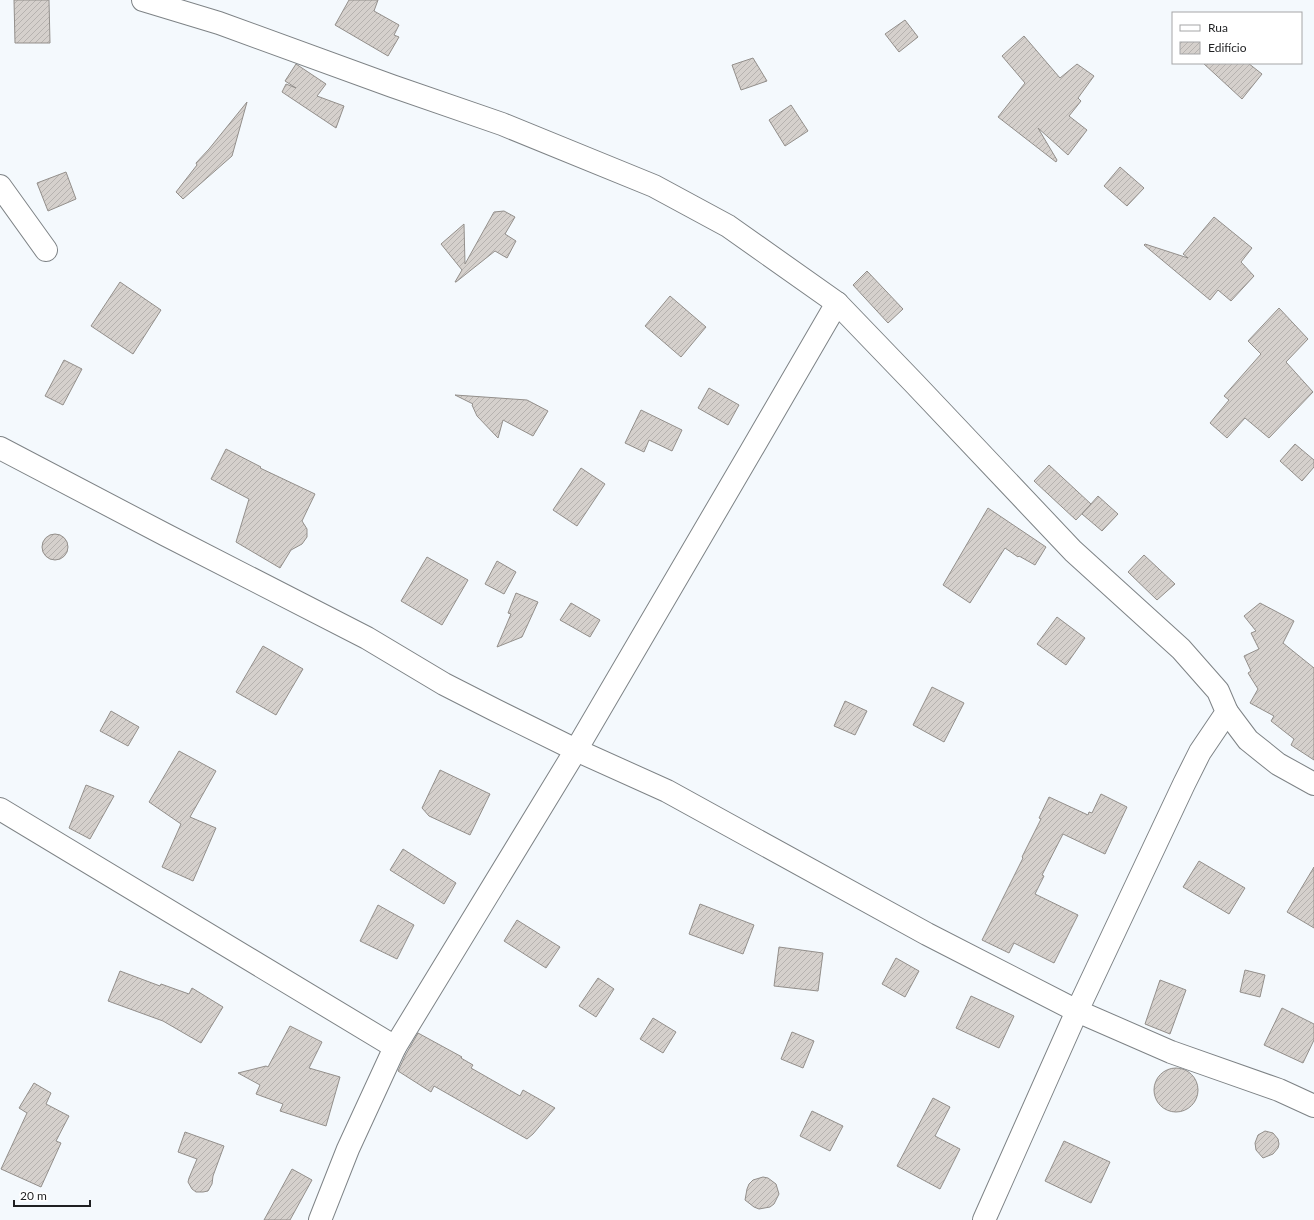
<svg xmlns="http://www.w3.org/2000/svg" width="1314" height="1220" font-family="Lato,sans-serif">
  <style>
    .building { fill: url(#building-hatch); stroke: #938f8b }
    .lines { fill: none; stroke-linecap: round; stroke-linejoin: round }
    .street-casing { stroke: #7e8386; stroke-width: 24 }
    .street { stroke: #fff; stroke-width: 22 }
  </style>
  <defs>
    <pattern id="building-hatch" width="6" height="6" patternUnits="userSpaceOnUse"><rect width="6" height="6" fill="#d5d0cc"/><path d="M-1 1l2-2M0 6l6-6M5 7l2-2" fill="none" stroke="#b6b2af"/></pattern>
  </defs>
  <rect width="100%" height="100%" fill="#f4f9fd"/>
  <g class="building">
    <path d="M14,0H49L50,43H15Z"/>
    <path d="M349,0H378L374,11L399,25L394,35L399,37L388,56L335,25Z"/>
    <path d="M905,20L918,37L899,52L885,34Z"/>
    <path d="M1024,36L1060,78L1077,64L1094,76L1078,98L1081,101L1069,116L1087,130L1068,155L1038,128L1057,160L1056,162L998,117L1025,83L1002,56Z"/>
    <path d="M753,58L767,81L741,90L732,65Z"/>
    <path d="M1203,63H1248L1262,74L1242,99Z"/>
    <path d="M296,64L326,84L317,96L344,106L336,128L282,92L286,84L296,88L285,81Z"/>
    <path d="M247,102L232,156L183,199L176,192L197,165L196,163L209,149Z"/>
    <path d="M791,105L808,131L785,146L769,120Z"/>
    <path d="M1120,167L1144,188L1127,206L1104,186Z"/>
    <path d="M66,172L76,199L48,211L37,183Z"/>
    <path d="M504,211L515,217L505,234L516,241L507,258L495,251L456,282H455L462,270L441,244L464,224L465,264L494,212Z"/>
    <path d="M1214,217L1252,248L1241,262L1254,276L1231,301L1218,290L1210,300L1144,245L1145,244L1188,258L1183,254Z"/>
    <path d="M867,271L903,309L888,323L853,285Z"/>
    <path d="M120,282L161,310L133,354L91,326Z"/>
    <path d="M670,296L706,327L681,357L645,326Z"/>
    <path d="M1279,308L1308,339L1286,362L1313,392L1269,438L1245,418L1227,438L1210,423L1229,400L1224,396L1261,354L1248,341Z"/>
    <path d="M64,360L82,369L63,405L45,396Z"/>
    <path d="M709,388L739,405L728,425L698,408Z"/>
    <path d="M455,395L527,400L548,411L533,436L503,420L498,438L477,416L472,405L473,404Z"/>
    <path d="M641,410L682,430L672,451L649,440L644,452L625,443Z"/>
    <path d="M1295,444L1314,460V467L1302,481L1280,461Z"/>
    <path d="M226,449L261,467L260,468L315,494L302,521L307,529V537L302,544L291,550L280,568L236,542L249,499L211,479Z"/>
    <path d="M1049,465L1091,504L1076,520L1034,481Z"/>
    <path d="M581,468L605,484L577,526L553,510Z"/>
    <path d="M1098,496L1118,514L1102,531L1082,514Z"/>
    <path d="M988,508L1046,547L1035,565L1019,556L1018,557L1005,548L970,603L943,585Z"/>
    <circle cx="55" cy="547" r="13"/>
    <path d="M1144,555L1175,584L1157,600L1128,572Z"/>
    <path d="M427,557L468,580L442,625L401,601Z"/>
    <path d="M497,561L516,572L504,594L485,584Z"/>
    <path d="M516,593L538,602L522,637L497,647L511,614L508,613Z"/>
    <path d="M571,603L600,620L590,637L560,620Z"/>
    <path d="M1260,603L1294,621L1283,643L1314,668V760L1291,745L1294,739L1271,721L1274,716L1250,703L1258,689L1248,673L1251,671L1244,656L1259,649L1251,633L1256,631L1244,616Z"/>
    <path d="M1057,617L1085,638L1066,665L1037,644Z"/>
    <path d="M263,646L303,669L276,715L236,692Z"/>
    <path d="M932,687L964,703L944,742L913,725Z"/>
    <path d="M845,701L867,711L855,735L834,726Z"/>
    <path d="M111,711L139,727L128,746L100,731Z"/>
    <path d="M179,751L216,771L190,817L216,828L193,881L162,867L181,824L149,802Z"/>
    <path d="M440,770L490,794L470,835L429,816L422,808Z"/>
    <path d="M86,785L114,796L90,839L69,828Z"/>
    <path d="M1101,794L1127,807L1105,854L1063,834L1042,875L1044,876L1035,894L1078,915L1054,963L1014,943L1009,953L982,940L1023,858L1022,857L1041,819L1039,818L1049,797L1088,815L1089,812L1092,813Z"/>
    <path d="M403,849L456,883L444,904L390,870Z"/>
    <path d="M1199,861L1245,888L1229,914L1183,887Z"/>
    <path d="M1314,867V928L1287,912Z"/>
    <path d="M700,904L754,925L743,954L689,934Z"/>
    <path d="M378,905L414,925L397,959L360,941Z"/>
    <path d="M517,920L560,947L546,968L504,941Z"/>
    <path d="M779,947L823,953L818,991L774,986Z"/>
    <path d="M896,958L919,971L905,997L882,984Z"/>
    <path d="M1245,970L1265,975L1260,997L1240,992Z"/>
    <path d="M120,971L160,986L161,984L189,994L192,988L223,1007L201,1043L163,1021L108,1001Z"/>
    <path d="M598,978L614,989L596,1017L579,1006Z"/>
    <path d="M1160,980L1186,990L1170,1034L1145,1024Z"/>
    <path d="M971,996L1014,1016L999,1048L956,1028Z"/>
    <path d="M1282,1008L1314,1024V1040L1303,1063L1264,1045Z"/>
    <path d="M653,1018L676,1032L663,1053L640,1039Z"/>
    <path d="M290,1026L322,1042L309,1068L340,1077L326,1126L280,1111L283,1104L256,1094L260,1085L238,1073L266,1066L268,1067Z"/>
    <path d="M792,1032L814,1041L803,1068L781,1059Z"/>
    <path d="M418,1033L462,1057L461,1058L473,1065L471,1068L520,1096L523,1090L555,1108L533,1134L527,1139L434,1086L431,1092L398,1071L406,1054Z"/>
    <circle cx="1176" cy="1090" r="22"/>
    <path d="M34,1083L51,1093L46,1104L69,1116L56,1141L61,1143L41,1187L1,1169L27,1113L19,1108Z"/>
    <path d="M933,1098L950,1107L935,1136L960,1149L940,1189L897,1166Z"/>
    <path d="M812,1111L843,1126L830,1151L800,1136Z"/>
    <path d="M1265,1131L1273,1133L1278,1139L1279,1144L1278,1148L1273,1154L1263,1158L1256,1150L1255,1143L1258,1135Z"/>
    <path d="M185,1132L224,1146L213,1176L212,1184L208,1191L203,1192H196L192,1189L188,1182L189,1178L197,1159L178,1152Z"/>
    <path d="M1064,1141L1110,1162L1091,1203L1045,1181Z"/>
    <path d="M292,1169L312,1180L290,1220H264Z"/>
    <path d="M763,1177L768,1178L776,1184L779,1194L774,1204L770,1207L759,1209L754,1207L745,1200L747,1189L749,1184L753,1180Z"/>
  </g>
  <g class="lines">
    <g class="street-casing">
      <g id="street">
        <path d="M143,0L219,23L392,86L502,124L654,186L728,226L837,303L915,384L1073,551L1181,649L1218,691L1227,712L1200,752L1184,784L1077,1011L984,1220"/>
        <path d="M0,186L46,250"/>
        <path d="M0,448L166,535L367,638L444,684L495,710L576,750L667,791L927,934L1077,1011L1171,1052L1279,1090L1314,1106"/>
        <path d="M1227,712L1248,740L1278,764L1314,784"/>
        <path d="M0,809L395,1047"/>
        <path d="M320,1220L348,1149L395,1047L576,750L751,451L837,303"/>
      </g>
    </g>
    <use href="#street" class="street"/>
  </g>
  <rect x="1172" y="12" width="130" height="52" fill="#ffffff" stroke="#a5a6a7"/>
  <rect x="1180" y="25" width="20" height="6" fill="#ffffff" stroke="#a5a6a7"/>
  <text x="1208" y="32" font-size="12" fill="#1f2022">Rua</text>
  <rect x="1180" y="42" width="20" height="12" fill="url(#building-hatch)" stroke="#a5a6a7"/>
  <text x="1208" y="52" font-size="12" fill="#1f2022">Edifício</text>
  <path d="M14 1200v6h76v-6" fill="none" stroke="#1f2022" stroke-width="2"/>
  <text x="20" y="1200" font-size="12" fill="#1f2022" stroke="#ffffff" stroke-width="3" paint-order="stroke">20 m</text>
</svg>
